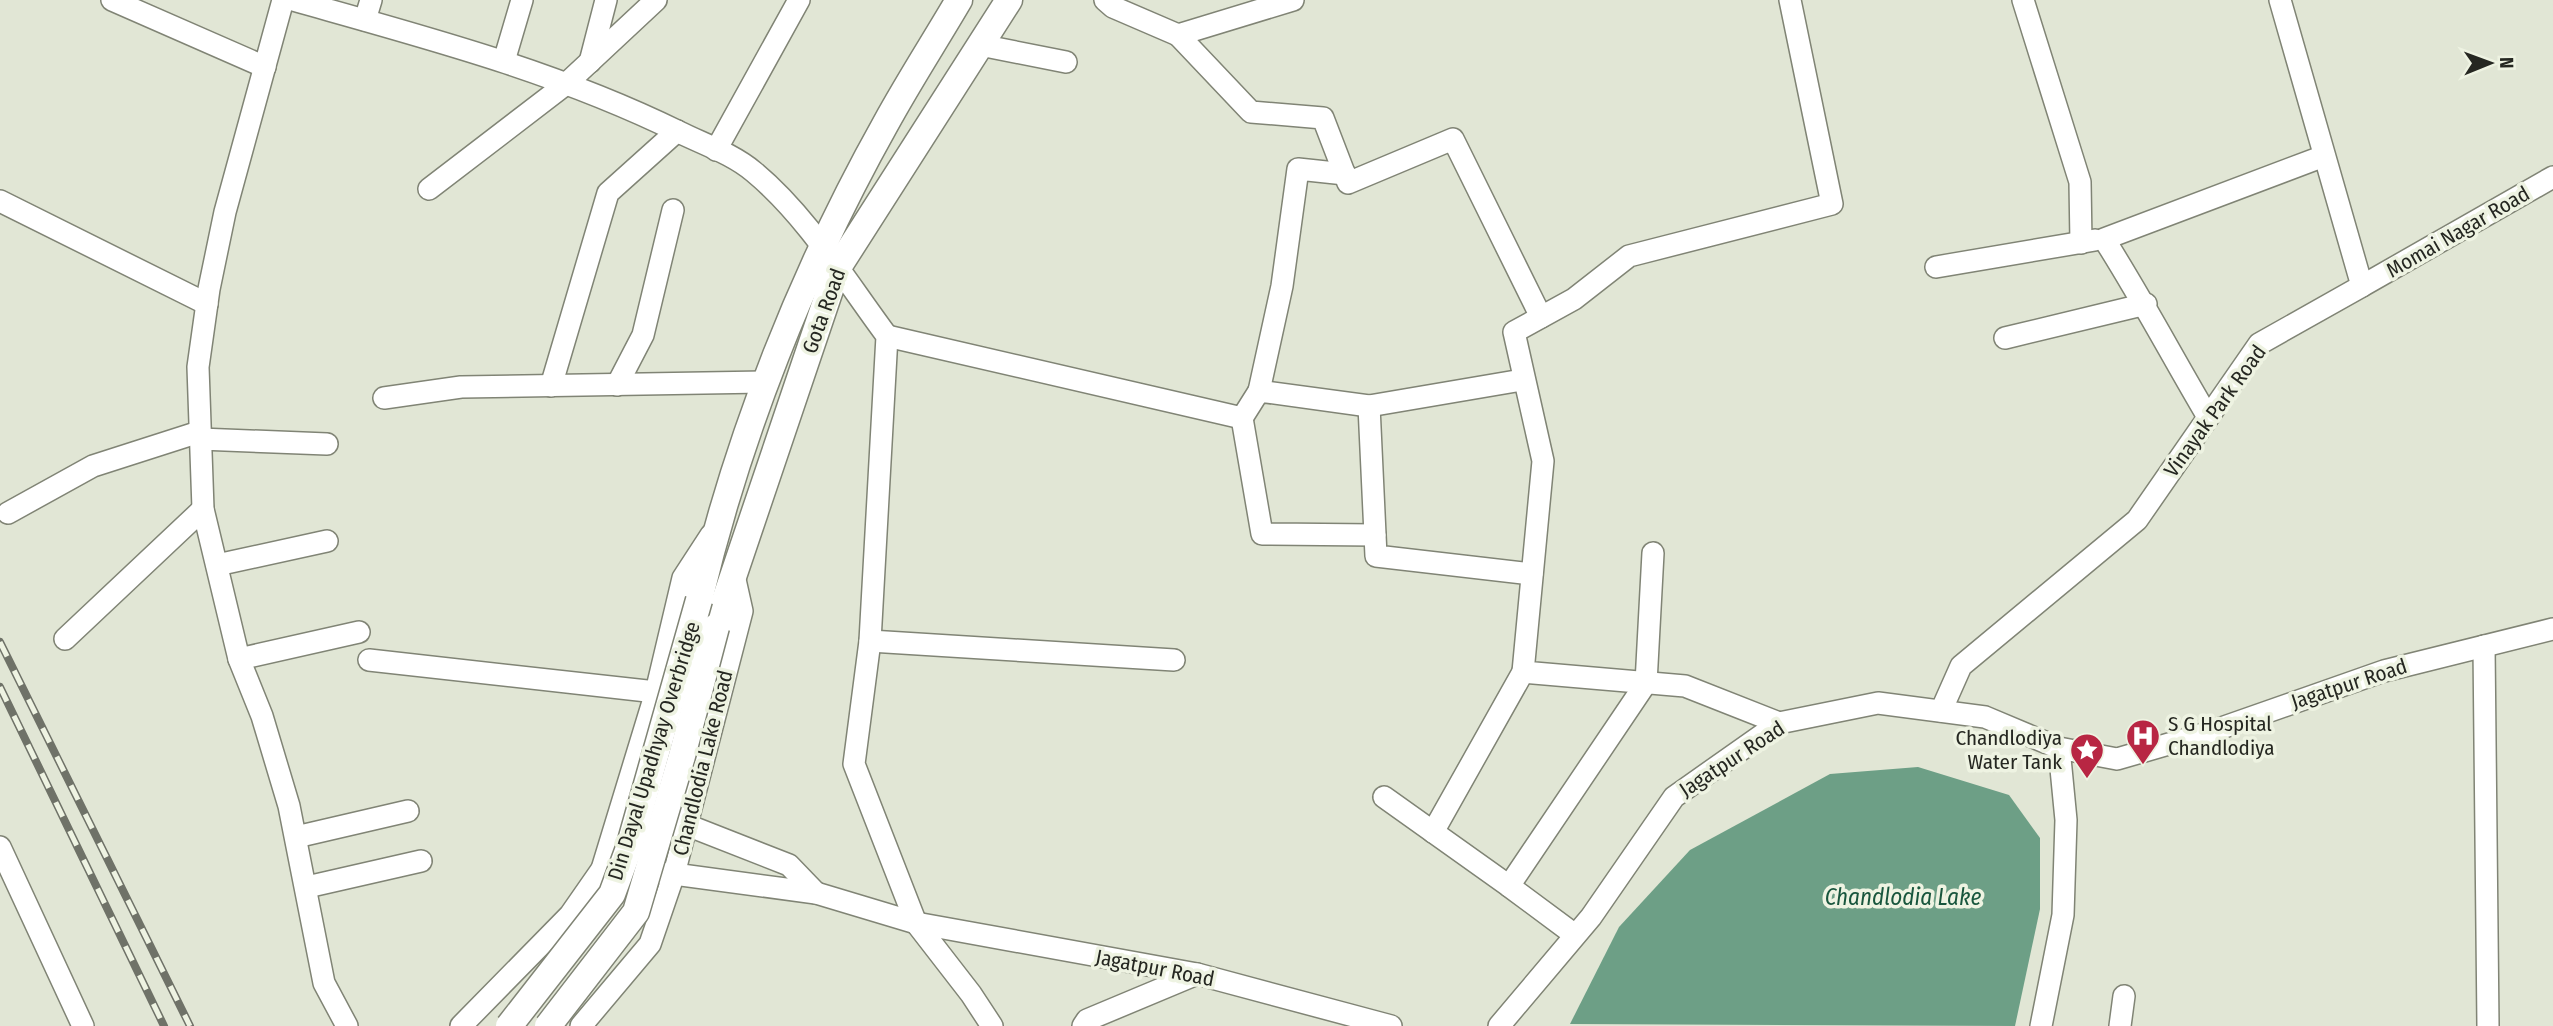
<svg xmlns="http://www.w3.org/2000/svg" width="2553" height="1026" font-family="'Fira Sans Condensed',sans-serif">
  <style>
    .water { fill: #6d9f86 }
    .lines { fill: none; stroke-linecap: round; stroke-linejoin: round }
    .minor-casing { stroke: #808475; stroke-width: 24 }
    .major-casing { stroke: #808475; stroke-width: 29 }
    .minor { stroke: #fff; stroke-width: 21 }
    .major { stroke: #fff; stroke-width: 26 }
    .rail-casing { stroke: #6f7268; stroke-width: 8 }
    .rail { stroke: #eef3e2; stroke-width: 5; stroke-dasharray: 16; stroke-linecap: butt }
    .major-bridge-casing { stroke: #808475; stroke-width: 29; stroke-linecap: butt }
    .major-bridge { stroke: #fff; stroke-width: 26 }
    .labels { text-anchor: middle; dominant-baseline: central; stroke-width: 7; stroke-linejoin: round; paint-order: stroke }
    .street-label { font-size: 21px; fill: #252721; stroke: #eef3e2 }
    .poi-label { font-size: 21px; fill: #252721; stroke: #eef3e2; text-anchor: start }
    .water-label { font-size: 23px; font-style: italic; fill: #18563d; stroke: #eef3e2 }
  </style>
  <rect width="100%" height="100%" fill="#e1e6d5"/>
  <path class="water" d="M1918,767L2009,795L2040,838V909L2015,1026L1570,1024L1619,927L1690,850L1830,774Z"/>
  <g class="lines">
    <g class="minor-casing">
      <g id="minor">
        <path d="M112,0L265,67"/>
        <path d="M283,0L225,212L209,289L198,367L203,509L239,659L262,716L289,806L324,983L347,1026"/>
        <path d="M293,0C424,37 555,71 679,132C703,144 733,154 754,172C807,216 846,281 887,336L870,641L854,764L916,923L971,994L992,1026"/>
        <path d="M1105,0L1113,7L1178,35L1293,0"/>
        <path d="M2023,0L2080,182L2081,243"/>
        <path d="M365,20L371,0"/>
        <path d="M1178,35L1251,112L1323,118L1348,183L1453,139L1541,317"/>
        <path d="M980,45L1066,62"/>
        <path d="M504,61L522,0"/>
        <path d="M590,62L606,0"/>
        <path d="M716,150L799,0"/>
        <path d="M429,189L566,84L656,0"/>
        <path d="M0,201L207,304"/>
        <path d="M1936,267L2095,240"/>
        <path d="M2362,286L2553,177"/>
        <path d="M887,336L1242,418L1259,391L1369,406"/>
        <path d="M2005,338L2146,304"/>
        <path d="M1522,380L1369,406L1376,556L1532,574"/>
        <path d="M617,385L643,335L673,210"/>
        <path d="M551,386L608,193L677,131"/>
        <path d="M1259,391L1282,286L1298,169L1345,174"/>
        <path d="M384,398L461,387L767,382"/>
        <path d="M2208,417C2173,358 2141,297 2104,239L2324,156"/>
        <path d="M1242,418L1262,534L1375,535"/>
        <path d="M200,439L327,444"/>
        <path d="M8,513L93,466L199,432"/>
        <path d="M217,565L327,541"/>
        <path d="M65,639L203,509"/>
        <path d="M870,641L1174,660"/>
        <path d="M2484,646L2488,1026"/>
        <path d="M239,659L359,632"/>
        <path d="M369,660L656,692"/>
        <path d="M1941,711L1961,666L2137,520L2259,344L2362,286L2280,0"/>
        <path d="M1779,723L1685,686L1523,672L1543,461L1514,332L1574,299L1629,256L1832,204L1790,0"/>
        <path d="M1384,797L1509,886"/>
        <path d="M687,825L789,865L816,893"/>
        <path d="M1433,832L1523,672"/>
        <path d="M296,837L408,811"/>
        <path d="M0,847L83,1026"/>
        <path d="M602,869L674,874L816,893L916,923L1197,974L1391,1026"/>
        <path d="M307,887L421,861"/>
        <path d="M1575,935L1509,886L1646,683L1653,553"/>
        <path d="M461,1026L570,915L602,869L656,692L683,578L711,535"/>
        <path d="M581,1026L650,944L674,874L742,611L734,575"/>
        <path d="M1083,1026L1087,1020L1197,974"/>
        <path d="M1499,1026L1591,917L1674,797L1779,723L1878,703L1985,717L2059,748L2117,759L2210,732L2384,671L2553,629"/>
        <path d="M2041,1026L2063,915L2066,820L2059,748"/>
        <path d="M2120,1026L2124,996"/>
      </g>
    </g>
    <g class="major-casing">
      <g id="major">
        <path d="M699,600C738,435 803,271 886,123C909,81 935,41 959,0"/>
        <path d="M716,627L837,269L1009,0"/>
      </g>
    </g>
    <use href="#minor" class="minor"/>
    <use href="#major" class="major"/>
    <g class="rail-casing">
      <g id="rail">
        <path d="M0,642L190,1026"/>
        <path d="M0,687L164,1026"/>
      </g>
    </g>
    <use href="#rail" class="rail"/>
    <g class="major-bridge-casing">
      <g id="major-bridge">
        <path d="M509,1026L612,894L629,848L699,600"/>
        <path d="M548,1026L636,912L682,756L716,627"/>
      </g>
    </g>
    <use href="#major-bridge" class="major-bridge"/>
  </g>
  <defs>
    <g id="hospital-pin" transform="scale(1.75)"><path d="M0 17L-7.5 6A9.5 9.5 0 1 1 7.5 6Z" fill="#b82643" stroke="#eef3e2"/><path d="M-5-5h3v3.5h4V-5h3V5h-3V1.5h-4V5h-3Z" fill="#fff"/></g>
    <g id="sight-pin" transform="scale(1.75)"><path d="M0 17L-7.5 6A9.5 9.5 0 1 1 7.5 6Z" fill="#b82643" stroke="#eef3e2"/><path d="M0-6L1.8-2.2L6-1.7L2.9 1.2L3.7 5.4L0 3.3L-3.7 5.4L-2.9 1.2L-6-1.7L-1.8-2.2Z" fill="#fff"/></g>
  </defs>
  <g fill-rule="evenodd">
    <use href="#hospital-pin" x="2143" y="736"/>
    <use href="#sight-pin" x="2087" y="750"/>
  </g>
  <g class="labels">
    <g class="street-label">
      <text transform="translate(2458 232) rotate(-30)">Momai Nagar Road</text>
      <text transform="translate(824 311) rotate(-70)">Gota Road</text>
      <text transform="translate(2215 411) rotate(-54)">Vinayak Park Road</text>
      <text transform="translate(2349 684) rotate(-18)">Jagatpur Road</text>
      <text transform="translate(654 751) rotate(-73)">Din Dayal Upadhyay Overbridge</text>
      <text transform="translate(1732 759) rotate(-33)">Jagatpur Road</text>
      <text transform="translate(703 763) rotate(-76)">Chandlodia Lake Road</text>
      <text transform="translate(1155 968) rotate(11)">Jagatpur Road</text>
    </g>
    <g class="poi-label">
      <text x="2168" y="724">S G Hospital<tspan x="2168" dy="24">Chandlodiya</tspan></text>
      <text x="2062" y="738" text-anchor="end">Chandlodiya<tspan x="2062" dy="24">Water Tank</tspan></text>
    </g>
    <g class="water-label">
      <text x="1903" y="897">Chandlodia Lake</text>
    </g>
  </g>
  <g transform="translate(2490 63) rotate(89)" stroke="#eef3e2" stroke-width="5" paint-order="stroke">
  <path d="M0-5L12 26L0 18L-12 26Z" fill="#252721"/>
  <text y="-10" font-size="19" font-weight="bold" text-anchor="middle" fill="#252721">N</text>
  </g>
</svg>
